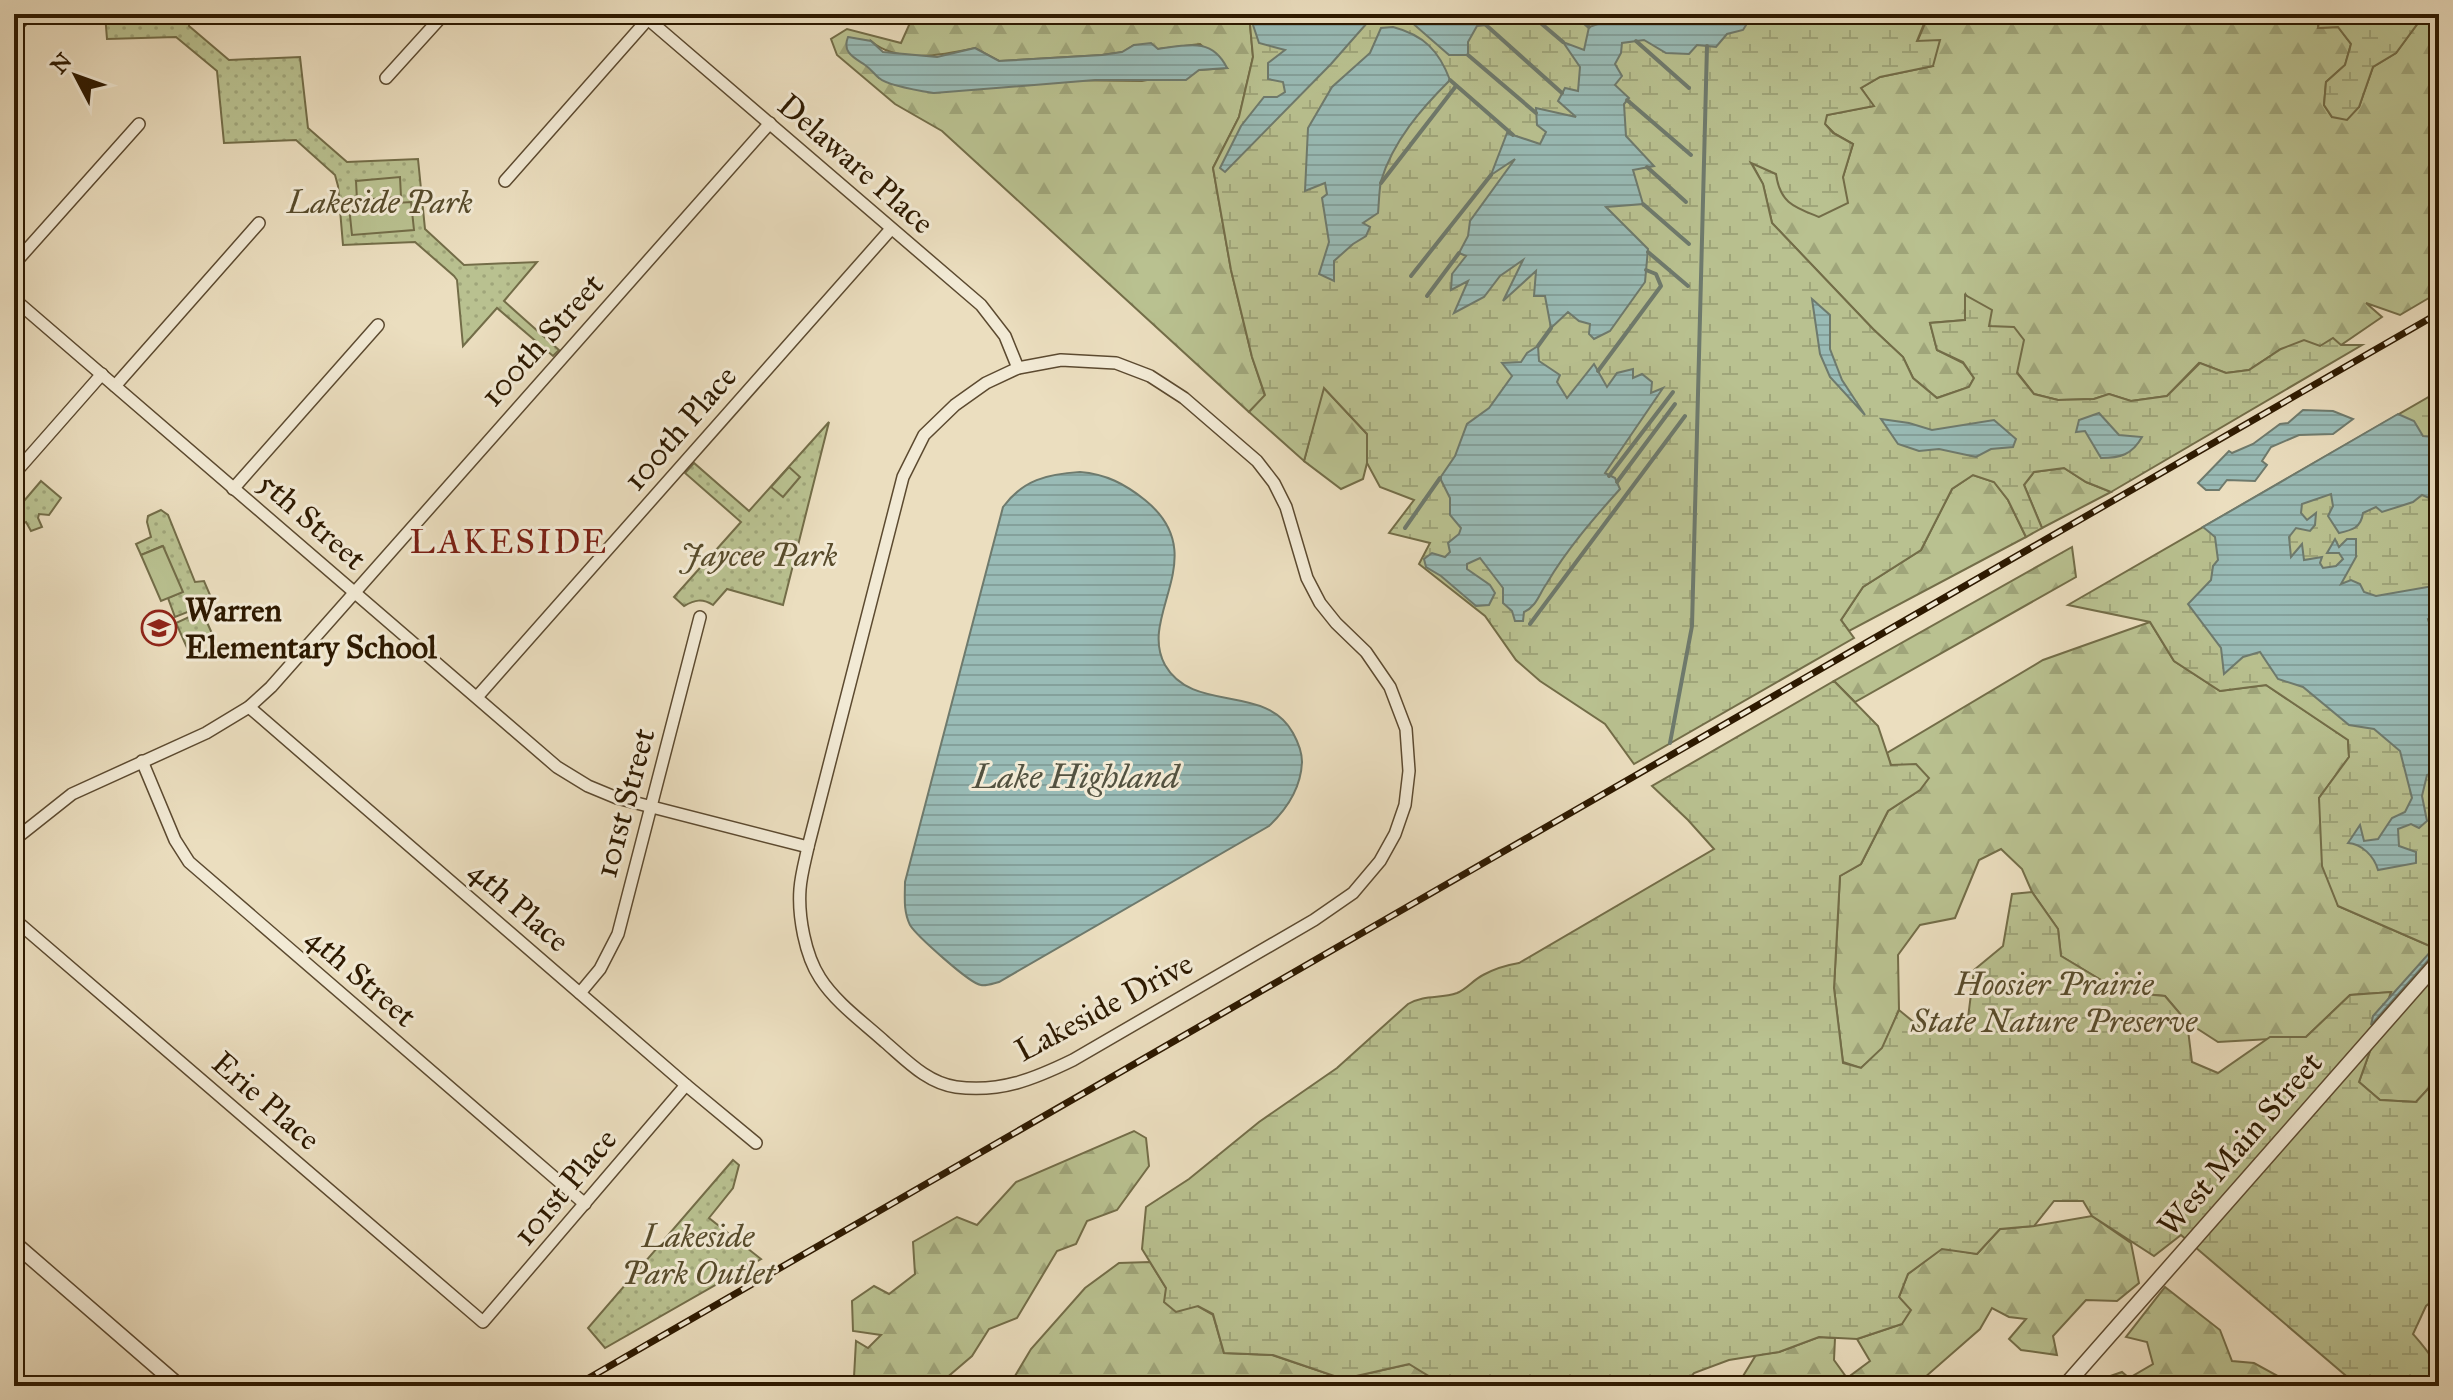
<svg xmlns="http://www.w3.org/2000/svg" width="2453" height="1400" font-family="'IM FELL Great Primer',serif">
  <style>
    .grass { fill: url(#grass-dots); stroke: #736d48; stroke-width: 2 }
    .forest { fill: url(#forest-firs); stroke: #736d48; stroke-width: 2; fill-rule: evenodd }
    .wetland { fill: url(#wetland-marsh); stroke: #736d48; stroke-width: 2 }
    .garden { fill: #b9c190; stroke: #736d48; stroke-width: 2 }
    .water { fill: url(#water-rules); stroke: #6e7a6d; stroke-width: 2 }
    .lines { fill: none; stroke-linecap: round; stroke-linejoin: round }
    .stream { stroke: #6e7a6d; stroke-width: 4 }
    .minor-casing { stroke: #5c4a30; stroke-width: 14 }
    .tertiary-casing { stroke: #5c4a30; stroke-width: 17 }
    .minor { stroke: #f2ead5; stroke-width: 11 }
    .tertiary { stroke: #f2ead5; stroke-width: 14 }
    .rail-casing { stroke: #2d1900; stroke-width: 7 }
    .rail { stroke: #f2ead5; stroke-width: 4; stroke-dasharray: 12; stroke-linecap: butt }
    .labels { text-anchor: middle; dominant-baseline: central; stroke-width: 6; stroke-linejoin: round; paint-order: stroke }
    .street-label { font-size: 32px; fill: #2d1900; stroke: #f2ead5 }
    .park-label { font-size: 32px; font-style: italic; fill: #574b2b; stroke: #f2ead5 }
    .poi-label { font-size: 32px; font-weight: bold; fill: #2d1900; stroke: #f2ead5; text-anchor: start }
    .neighbourhood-label { font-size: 34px; letter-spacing: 2px; fill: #7a1f14; stroke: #f2ead5 }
    .water-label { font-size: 34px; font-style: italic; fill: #535240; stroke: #f2ead5 }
  </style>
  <defs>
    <pattern id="grass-dots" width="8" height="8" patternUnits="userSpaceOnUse" patternTransform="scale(2)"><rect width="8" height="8" fill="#b9c190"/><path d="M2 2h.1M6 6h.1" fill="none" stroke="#9fa57a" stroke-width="1.8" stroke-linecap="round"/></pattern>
    <pattern id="forest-firs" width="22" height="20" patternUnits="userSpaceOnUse" patternTransform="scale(2)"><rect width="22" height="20" fill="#b9c190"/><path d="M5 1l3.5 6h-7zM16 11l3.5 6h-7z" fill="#9fa57a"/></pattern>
    <pattern id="wetland-marsh" width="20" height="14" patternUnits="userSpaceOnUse" patternTransform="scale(2)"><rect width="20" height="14" fill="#b9c190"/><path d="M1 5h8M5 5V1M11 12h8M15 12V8" fill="none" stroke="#9fa57a"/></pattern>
    <pattern id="water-rules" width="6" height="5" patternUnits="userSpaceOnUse" patternTransform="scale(2)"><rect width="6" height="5" fill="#99bbb6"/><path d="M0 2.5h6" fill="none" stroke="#84a09b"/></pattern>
  </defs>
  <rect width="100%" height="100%" fill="#ebdebf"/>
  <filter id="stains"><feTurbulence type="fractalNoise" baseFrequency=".0025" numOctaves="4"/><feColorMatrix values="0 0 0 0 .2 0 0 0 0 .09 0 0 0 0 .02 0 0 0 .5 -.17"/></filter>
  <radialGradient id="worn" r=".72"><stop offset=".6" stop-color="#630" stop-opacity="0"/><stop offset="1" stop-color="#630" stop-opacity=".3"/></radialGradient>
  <g class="grass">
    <path d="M105,14H189V26L229,60L300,57L308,128L347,162L418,159L425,229L464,265L537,262L504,301L559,350L553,356L497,308L463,346L457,280L454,276L415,242L343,245L338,186L335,175L296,140L224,143L217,71L176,37L107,39Z"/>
    <path d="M829,422L783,605L727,589L713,605C702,598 695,600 684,606L674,597L741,522L685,473L694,463L749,511Z"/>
    <path d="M41,481L61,498L49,515L39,514L38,518L42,527L31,531L26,522L14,527V508H18Z"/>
    <path d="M161,510L168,515L195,582L204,581L213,602L175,617L168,598L182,592L162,546L141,555L136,544L151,537L147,522L148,516Z"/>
    <path d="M202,611L214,638L188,650L176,623Z"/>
    <path d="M733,1160L739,1165L733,1188L709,1218L761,1259L605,1348L588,1328Z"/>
  </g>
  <g class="forest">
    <path d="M914,14H1249L1253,57L1239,117L1213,168L1231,270L1252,357L1265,396L1249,412L942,131L895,104L837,55L831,39L847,29L901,43ZM871,41C897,64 944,55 975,48L999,61L1102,55L1123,52L1134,45L1158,49L1200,44L1227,68L1199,70L1142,81L879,78L875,72Z"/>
    <path d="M1929,14H2320L2318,28L2338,27L2351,44L2345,65L2326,82L2324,105L2332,117L2359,107L2373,67L2396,53L2421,19L2439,14V292L2400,315L2366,303L2382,317L2341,345L2281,349L2249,370L2226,373L2199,363L2167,396L2131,401L2109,394L2094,399L2058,400L2034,394L2017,372L1966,295V320L1930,323L1937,350L1963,363L1974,378L1969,387L1937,398L1913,378L1903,357L1873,329L1772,223L1763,184L1751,162L1776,174L1843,177L1853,144L1834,133L1824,123L1827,115L1873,106L1861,88L1880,77L1933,66L1917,42Z"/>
    <path d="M1323,387L1368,435L1367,463L1363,479L1341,489L1304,461Z"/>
    <path d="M2064,468L2086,482L2111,492L2042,528L2024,485L2034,472Z"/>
    <path d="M1973,475L1994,482L2008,500L2026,537L1849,631L1841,620L1863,587L1921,550L1952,489Z"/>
    <path d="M2072,547L2076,577L1855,702L1834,681Z"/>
    <path d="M2150,622L2174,661L2220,691L2266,685L2348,740L2349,757L2319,798L2338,906L2439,950V1077L2416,1102L2380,1100L2359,1082L2391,992L2350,995L2306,1037L2218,1042L2187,1022L2165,996L2121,992L2061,956L2058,929L2032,892L2022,869L2001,849L1979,860L1955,918L1920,925L1898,955L1899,1010L1883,1048L1861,1068L1843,1062L1834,988L1840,876L1861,864L1888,811L1920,790L1891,766L1887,753L2043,660Z"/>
    <path d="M1134,1131L1146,1138L1149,1166L1117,1210L1087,1221L1076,1244L1057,1251L1017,1318L989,1329L972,1356L937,1386H858L854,1377L856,1341L868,1348L881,1335L853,1331L852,1301L874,1286L889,1294L915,1274L913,1242L957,1217L977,1225L1016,1182Z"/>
    <path d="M2092,1216L2131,1243L2139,1283L2117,1301L2086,1300L2053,1336L2057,1355L2021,1350L2009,1339L2026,1319L2009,1317L1992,1308L1980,1329L1924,1378L1920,1386H1724L1740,1381L1756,1355L1779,1352L1819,1337L1835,1338L1834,1360L1847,1378L1870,1361L1857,1339L1902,1324L1899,1297L1908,1274L1942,1248L1977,1254L2000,1229L2034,1226Z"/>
    <path d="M1150,1262L1166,1288L1213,1315L1224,1353L1272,1355L1343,1379L1410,1364L1437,1381L1466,1386H1009L1031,1349L1085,1288L1119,1263Z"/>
    <path d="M2165,1287L2220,1330L2232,1361L2254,1363L2296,1386H2082L2122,1372L2129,1378L2153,1364L2147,1342L2126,1337Z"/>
  </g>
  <g class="wetland">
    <path d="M1249,14H1928L1917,41L1940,40L1933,66L1880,77L1861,88L1874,106L1827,115L1825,124L1833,133L1853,144L1843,177L1848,203L1819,217C1794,207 1780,203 1776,174L1751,163L1763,184L1772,223L1873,329L1903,357L1913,378L1937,398L1969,387L1974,378L1963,362L1937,350L1930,323L1965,320V295L1992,310L1989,326L2014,327L2024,340L2017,373L2034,394L2058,400L2094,399L2109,394L2131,401L2167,396L2200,363L2226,373L2249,370L2281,349L2304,340L2320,346L2333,338L2341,345H2362L2111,492L2086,482L2064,468L2034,472L2024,485L2042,528L2026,537L2008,500L1994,482L1973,475L1952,489L1921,550L1863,587L1841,620L1854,638L1634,764L1605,724L1540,681L1516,660L1485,616L1419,564L1430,543L1389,533L1414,500L1380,487L1367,463V434L1324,388L1304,461L1249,412L1265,395L1252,357L1231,270L1213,168L1239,117L1253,57Z"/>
    <path d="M2320,14H2432L2421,19L2396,53L2373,67L2359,107L2347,120L2332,117L2324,105L2326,82L2345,65L2351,44L2338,27L2318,28Z"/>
    <path d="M2439,391V950L2338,906L2322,866L2319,798L2349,757L2348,740L2266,685L2220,691L2174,661L2150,622L2068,605Z"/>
    <path d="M1834,681L1878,726L1891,765L1916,764L1929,778L1920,790L1888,811L1861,864L1840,876L1834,988L1843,1063L1861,1068L1882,1048L1899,1010L1927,1033L1968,1018L1974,970L2003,946L2012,894L2032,892L2058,929L2061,956L2121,992L2165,996L2187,1022L2192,1062L2218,1073L2270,1037H2306L2350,995L2391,992L2359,1082L2380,1100L2416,1102L2439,1077V1296L2426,1306L2413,1334C2427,1350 2439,1363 2439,1386H2358L2181,1235L2154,1256L2092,1216L2083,1201H2054L2034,1226L2000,1229L1977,1254L1942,1249L1908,1274L1899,1297L1911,1310L1902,1324L1857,1339L1819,1337L1779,1352L1729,1360L1694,1373L1683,1386H1466L1437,1381L1409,1364L1343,1379L1273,1355L1224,1353L1213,1314L1198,1306L1176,1312L1164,1302L1166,1288L1142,1249L1146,1207L1189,1179L1259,1122L1337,1068L1408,1004C1426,994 1440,999 1457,993C1467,989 1473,980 1483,975C1494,969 1507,965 1519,963L1714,849L1688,820L1652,786Z"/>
  </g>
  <g class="garden">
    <path d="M400,177L401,197L357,200L356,181Z"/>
    <path d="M411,202L414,230L352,235L349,206Z"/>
    <path d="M789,467L800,477L783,497L771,487Z"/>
    <path d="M163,546L183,592L161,601L141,555Z"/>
  </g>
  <g class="water">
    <path d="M1255,14H1375L1331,64L1225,172L1220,168L1241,126L1264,97H1277L1285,92L1283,82L1268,79V63L1285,50L1259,43L1253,25Z"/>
    <path d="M1412,14H1484L1486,25L1477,26L1468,42V55H1449L1410,21Z"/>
    <path d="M1599,14H1753L1743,30L1727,34L1716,47L1697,45L1689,54L1666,53L1644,40L1622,43L1621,53L1615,64L1622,76L1615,85L1629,98L1624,104L1626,136L1654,166L1633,170L1643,204L1606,207L1648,249L1645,282L1610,331L1594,339L1589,334L1590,324L1579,321L1568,312L1551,328L1545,296H1534L1536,271L1503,301L1523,260L1500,276L1484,297L1454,313L1468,281L1451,290L1452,274L1466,256L1459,253L1468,236L1470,221L1515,159L1491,175L1507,133L1540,144L1546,132L1537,125L1536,108L1576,117L1558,101L1565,88L1578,91L1580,67L1563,42L1584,50L1589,27L1598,24Z"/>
    <path d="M1393,27C1424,35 1439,51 1450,80C1421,109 1393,141 1381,181C1379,191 1379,203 1378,213L1363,223L1370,227L1366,236L1353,244L1334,261V281L1319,274L1329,242L1322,198L1327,194L1325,183L1305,191L1308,128L1332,87L1370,53L1381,28Z"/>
    <path d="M848,37L871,41L883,52L937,57L975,48L999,61L1102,55L1122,52L1134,45L1151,43L1158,49C1187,45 1212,37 1227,68L1199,70L1186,80H1095L934,93C921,91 888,86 879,78C874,74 871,69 865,65C853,57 842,52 848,37Z"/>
    <path d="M1812,299L1830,315V349L1842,380L1865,415L1830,377L1820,354Z"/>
    <path d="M1538,346L1539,361L1560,375L1557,382L1567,398L1594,364L1607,387L1617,373L1633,369V378L1642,374L1652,382L1651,393L1663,388L1605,473L1615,478L1620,489C1594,518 1567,549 1547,583C1539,594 1537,606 1524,612L1523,621H1515L1512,611L1503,603V588L1480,558L1467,564V569L1490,585L1495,593L1489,605L1476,606L1441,576L1426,567L1424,559L1432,553L1445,557L1450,552L1448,543L1459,534L1461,528L1450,515V498L1440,478L1455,456L1467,424L1489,408L1512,376L1502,363L1521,362L1527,353Z"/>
    <path d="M2303,410L2333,411L2353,419L2333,434L2299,435L2271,447L2262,461L2267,465L2255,481L2227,480L2219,490H2206L2198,483L2229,451L2232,453L2253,444L2280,424L2288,423Z"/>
    <path d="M2099,413L2119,435L2142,437C2132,455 2120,458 2101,458L2085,431L2076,432L2079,420Z"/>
    <path d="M2398,414L2414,421L2423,436L2435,437L2439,435V502L2422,495L2413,502L2382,512L2376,507L2363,513C2361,528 2352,530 2339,533L2328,516L2333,506L2331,494L2302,504L2301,513L2307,520L2316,513L2315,525L2310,531L2296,528L2289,537L2291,557L2302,544L2304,560L2322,557L2320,563L2323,568L2336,566L2343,559L2339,553H2327L2335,539L2339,547L2347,539H2356V557L2341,584L2351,580L2360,584L2364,592L2376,596L2433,586L2439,590V615L2428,619L2431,629L2439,630V771L2427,775L2422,796L2427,821L2419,828L2411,824L2398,829L2399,846L2416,852V863L2378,870C2374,856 2362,844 2348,843L2360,825L2364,841L2378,839L2392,818L2405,812L2412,798L2400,751L2374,729L2349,725L2303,687L2278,679L2260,652L2243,657L2224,674L2221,648L2188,604L2211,580L2213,566L2218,560L2215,537L2203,527Z"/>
    <path d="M1881,419L1909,423L1932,430L1994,420L2016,439L2013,447L1991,449L1976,457L1939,449L1919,451L1898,444Z"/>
    <path d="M1080,472C1106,474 1125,484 1145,500C1214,556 1137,615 1165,665C1193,714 1266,683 1293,733C1298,742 1302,752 1302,762C1301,787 1287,809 1269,826L999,982C994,983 987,986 981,985C970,984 916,935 910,925C903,911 905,896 905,882L1003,507C1023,480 1047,474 1080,472Z"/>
    <path d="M2439,942V948L2371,1025L2373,1016Z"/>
  </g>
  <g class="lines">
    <g class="stream">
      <path d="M1530,14L1563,42"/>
      <path d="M1574,14L1589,27"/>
      <path d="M1486,25L1562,93"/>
      <path d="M1636,41L1689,88"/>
      <path d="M1468,55L1536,113"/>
      <path d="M1450,80L1513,135"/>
      <path d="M1627,100L1691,155"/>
      <path d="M1647,167L1686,202"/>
      <path d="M1381,183L1456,86"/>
      <path d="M1643,204L1689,244"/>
      <path d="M1648,252L1688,286"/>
      <path d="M1411,276L1491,175"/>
      <path d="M1427,296L1459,253"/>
      <path d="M1538,346L1551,328"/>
      <path d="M1598,371L1661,286L1656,274L1646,270"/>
      <path d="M1609,476L1673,392"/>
      <path d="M1617,482L1675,404"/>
      <path d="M1405,528L1440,478"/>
      <path d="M1530,624L1685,416"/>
      <path d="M1670,743L1692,626L1707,46"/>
    </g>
    <g class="minor-casing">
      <g id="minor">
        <path d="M642,14L981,305L1005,336L1018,368"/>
        <path d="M14,29L22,20"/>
        <path d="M386,78L444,14"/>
        <path d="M505,181L648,19"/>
        <path d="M14,264L139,124"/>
        <path d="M14,299L557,767L588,786L617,798L808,847"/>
        <path d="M1061,360L1116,363L1150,376L1184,398L1257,461L1274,483L1286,507L1307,578L1320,603L1336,623L1366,652L1390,687L1406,729L1409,771L1405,805L1395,834L1380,861L1353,893L1314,920L1073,1060C1034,1079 1000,1093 956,1087C927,1083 906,1060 885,1042C863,1022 836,1003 820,978C805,955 798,916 800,889C801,875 805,861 808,847L903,477L924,435L955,405L986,383L1018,368Z"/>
        <path d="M115,386L259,223"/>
        <path d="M14,474L102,374"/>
        <path d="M233,489L378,325"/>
        <path d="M477,697L891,229"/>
        <path d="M249,707L686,1085L756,1143"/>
        <path d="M142,761L175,840L189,862L585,1204"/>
        <path d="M14,840L72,794L206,733L249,707L271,687L770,123"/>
        <path d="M14,919L483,1322L686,1085"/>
        <path d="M580,993L600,969L618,934L700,617"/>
      </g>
    </g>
    <g class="tertiary-casing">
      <g id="tertiary">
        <path d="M14,1243L179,1386"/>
        <path d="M2065,1386L2439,961"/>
      </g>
    </g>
    <use href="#minor" class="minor"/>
    <use href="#tertiary" class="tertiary"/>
    <g class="rail-casing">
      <path id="rail" d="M575,1386L2439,313"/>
    </g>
    <use href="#rail" class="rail"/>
  </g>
  <defs>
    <g id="school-ring" transform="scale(1.8)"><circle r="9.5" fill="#f2ead5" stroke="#8f2418" stroke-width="1.5"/><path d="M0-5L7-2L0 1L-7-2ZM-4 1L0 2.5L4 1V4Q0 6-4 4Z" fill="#8f2418"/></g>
  </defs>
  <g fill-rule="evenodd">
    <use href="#school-ring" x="159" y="628"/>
  </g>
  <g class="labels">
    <g class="street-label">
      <text transform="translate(856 164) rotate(41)">Delaware Place</text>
      <text transform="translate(542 340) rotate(-48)">100th Street</text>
      <text transform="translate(680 428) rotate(-49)">100th Place</text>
      <text transform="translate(312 521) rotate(41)">5th Street</text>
      <text transform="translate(625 803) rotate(-75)">101st Street</text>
      <text transform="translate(519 906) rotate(41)">4th Place</text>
      <text transform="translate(361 977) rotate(41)">4th Street</text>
      <text transform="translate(1104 1007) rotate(-28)">Lakeside Drive</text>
      <text transform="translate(266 1101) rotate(41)">Erie Place</text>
      <text transform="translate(2240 1144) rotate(-49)">West Main Street</text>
      <text transform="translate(565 1187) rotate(-50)">101st Place</text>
    </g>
    <g class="park-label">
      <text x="380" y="202">Lakeside Park</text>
      <text x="759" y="555">Jaycee Park</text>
      <text x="2054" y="984">Hoosier Prairie<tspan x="2054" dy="37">State Nature Preserve</tspan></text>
      <text x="698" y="1236">Lakeside<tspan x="698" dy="37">Park Outlet</tspan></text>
    </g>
    <g class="poi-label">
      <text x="185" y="610">Warren<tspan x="185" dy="37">Elementary School</tspan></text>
    </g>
    <g class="neighbourhood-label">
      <text x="509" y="541">LAKESIDE</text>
    </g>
    <g class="water-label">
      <text x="1076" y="776">Lake Highland</text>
    </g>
  </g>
  <rect width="2453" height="1400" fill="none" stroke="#ebdebf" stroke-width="48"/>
  <rect x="16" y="16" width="2421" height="1368" fill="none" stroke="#2d1900" stroke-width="4"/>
  <rect x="24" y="24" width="2405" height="1352" fill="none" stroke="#2d1900" stroke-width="2"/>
  <g transform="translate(76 76) rotate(311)" stroke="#f2ead5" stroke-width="6" paint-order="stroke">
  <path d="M0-6L14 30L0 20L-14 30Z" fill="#2d1900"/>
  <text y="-12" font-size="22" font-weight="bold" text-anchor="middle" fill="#2d1900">N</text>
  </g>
  <rect width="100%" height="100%" filter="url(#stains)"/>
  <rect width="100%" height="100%" fill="url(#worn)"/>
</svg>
